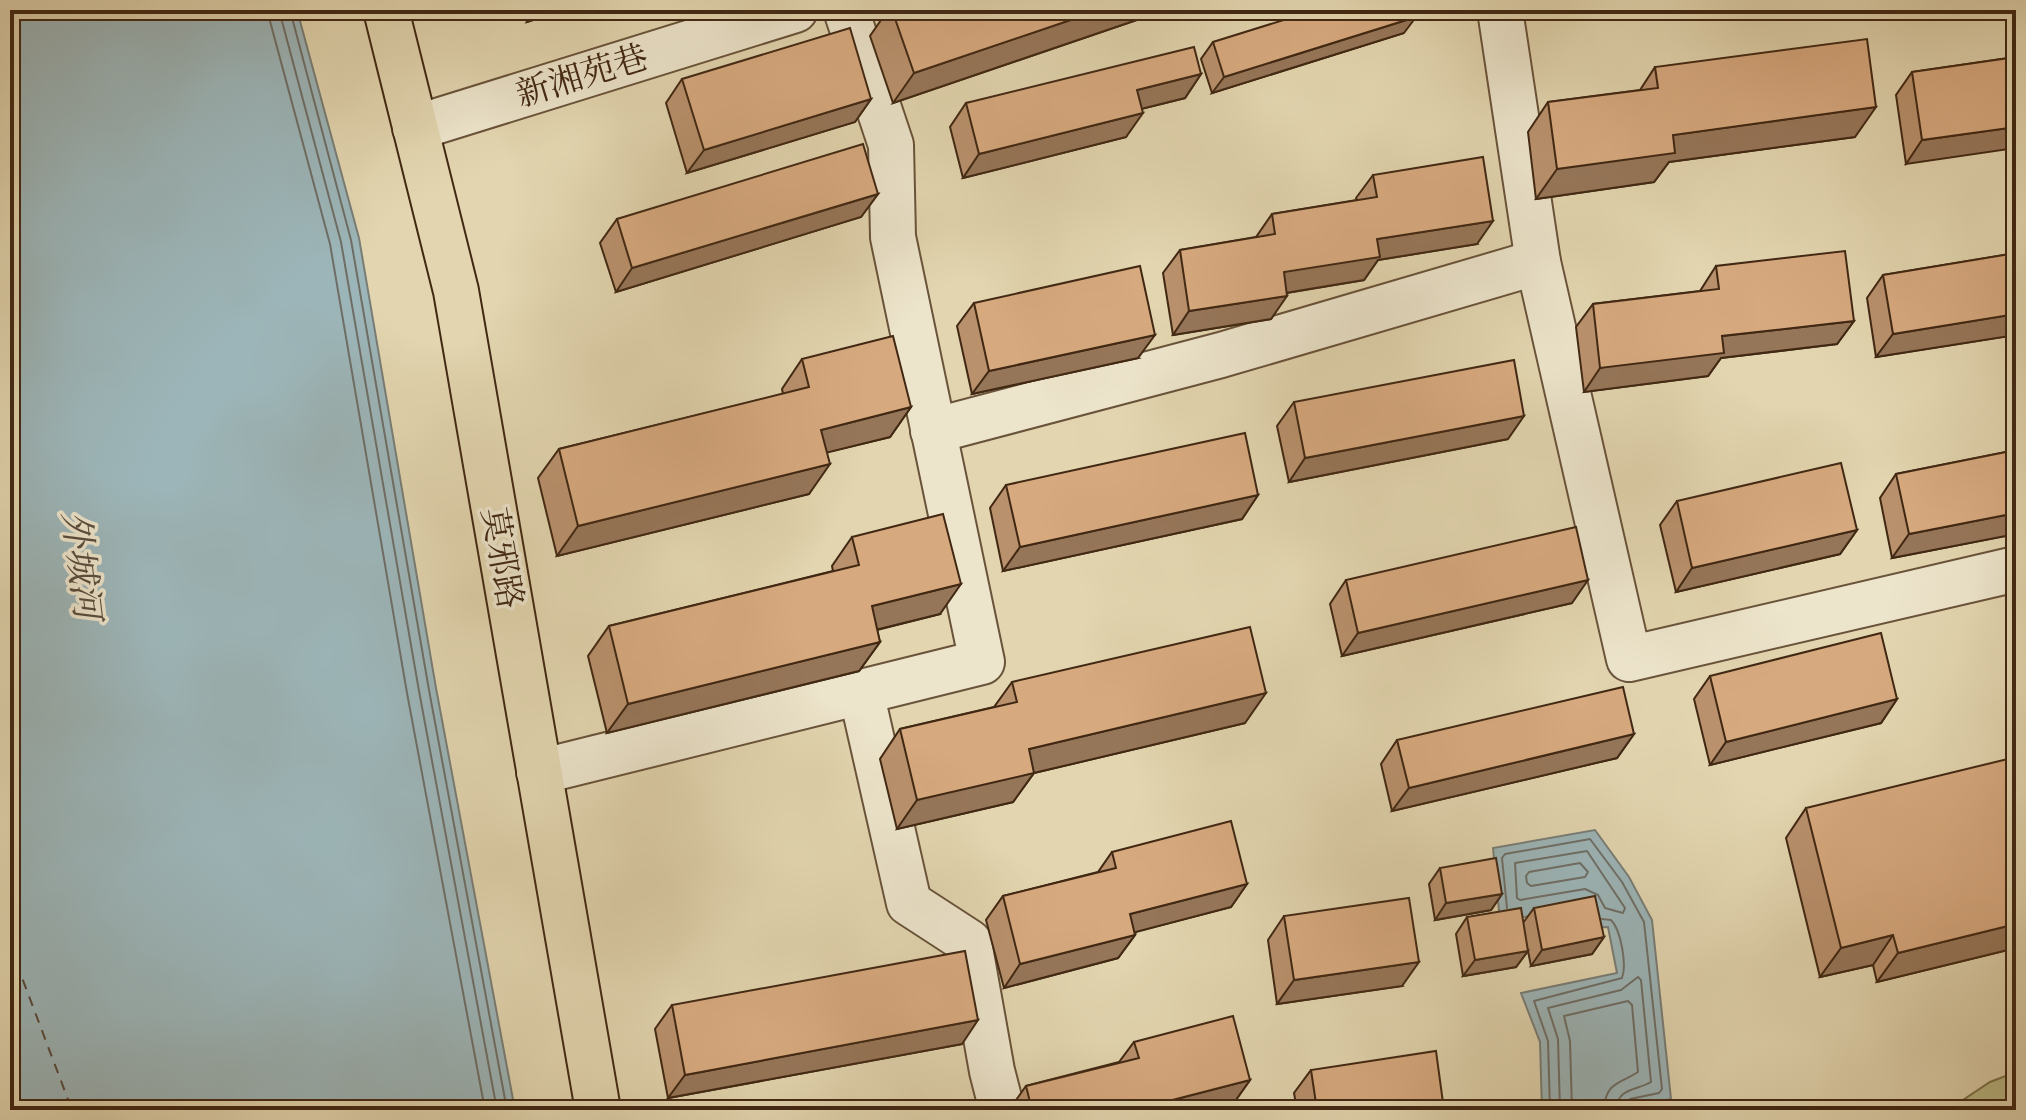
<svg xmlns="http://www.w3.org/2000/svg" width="2026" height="1120" font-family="Cardo,'Noto Serif SC',serif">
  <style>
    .green { fill: #babb86; stroke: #7e724c; stroke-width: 2 }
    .water { fill: #9cb5b8; stroke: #787d76; stroke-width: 2 }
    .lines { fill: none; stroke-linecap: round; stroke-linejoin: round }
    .shore { stroke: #6e6e66; stroke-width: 2 }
    .ferry { stroke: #584b3c; stroke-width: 2; stroke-dasharray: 10 8; stroke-linecap: butt }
    .minor-casing { stroke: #69533a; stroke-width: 48 }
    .major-casing { stroke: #412813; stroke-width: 48 }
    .minor { stroke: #ece4cb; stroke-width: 44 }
    .major { stroke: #e2d5af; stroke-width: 44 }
    .wall { fill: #b9916d; stroke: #412813; stroke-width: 2 }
    .shaded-wall { fill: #967659; stroke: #412813; stroke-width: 2 }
    .building { fill: #d7a97f; stroke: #412813; stroke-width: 2 }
    .labels { text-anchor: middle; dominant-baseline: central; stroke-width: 7; stroke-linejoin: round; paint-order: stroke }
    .street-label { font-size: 34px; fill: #412813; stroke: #ece4cb }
    .water-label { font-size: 36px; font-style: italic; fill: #584b3c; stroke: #ece4cb }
  </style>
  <rect width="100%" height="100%" fill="#e2d5af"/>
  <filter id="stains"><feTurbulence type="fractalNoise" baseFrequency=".0025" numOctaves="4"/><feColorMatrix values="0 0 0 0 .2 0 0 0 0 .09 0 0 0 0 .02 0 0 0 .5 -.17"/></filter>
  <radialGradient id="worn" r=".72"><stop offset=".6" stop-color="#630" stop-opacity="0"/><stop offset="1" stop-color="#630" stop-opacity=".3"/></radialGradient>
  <path class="green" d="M2016,1072V1110H1948L1990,1082Z"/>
  <g class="water">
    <path d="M10,10H297L359,238L436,688L515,1110H10Z"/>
    <path d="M1595,830L1629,877L1652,920L1671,1099L1616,1110H1542L1540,1042L1521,993L1617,973L1608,927L1588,928L1585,907L1500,921L1493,848Z"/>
  </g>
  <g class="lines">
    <g class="shore">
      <path d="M267,10L330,244L407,693L485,1110"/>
      <path d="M279,10L341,242L419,691L497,1110"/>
      <path d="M290,10L351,240L429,690L507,1110"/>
      <path d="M1587,851L1625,908L1623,913L1605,908L1598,895L1585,889L1520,900L1517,898L1515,863Z"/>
      <path d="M1580,863L1588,872L1585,877L1531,886L1527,883L1526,876L1529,872Z"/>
      <path d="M1507,908L1502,858L1505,854L1590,839L1622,882L1644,922L1662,1089L1659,1093L1630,1099L1626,1110"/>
      <path d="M1550,1110L1548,1041L1534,1001L1622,978C1627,965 1621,930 1611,920L1602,919"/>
      <path d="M1560,1110L1558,1039L1548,1008L1621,990L1638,977L1641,980L1651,1082C1636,1091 1618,1087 1616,1110"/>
      <path d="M1572,1110L1570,1041L1564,1016L1628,1001L1632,1005L1638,1072C1620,1084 1605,1082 1604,1110"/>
    </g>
    <path class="ferry" d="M10,946L72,1110"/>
    <g class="minor-casing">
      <g id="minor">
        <path d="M846,10L891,145L893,237L982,662L861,692L909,903L969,942L992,1071L1002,1110"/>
        <path d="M1500,10L1538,262L1629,659L2016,569"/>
        <path d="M415,128L795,10"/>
        <path d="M933,431L1221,355L1538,262"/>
        <path d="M539,772L861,692"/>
      </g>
    </g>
    <g class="major-casing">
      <path id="major" d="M386,10L456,291L598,1110"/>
    </g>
    <use href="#minor" class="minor"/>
    <use href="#major" class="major"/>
  </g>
  <g class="wall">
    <path d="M523,10H564L527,22Z"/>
    <path d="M888,10H1166L893,103L870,36Z"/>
    <path d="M1404,33L1212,93L1201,59L1213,42Z"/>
    <path d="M2016,57L1906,164L1896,95L1912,72Z"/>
    <path d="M1655,67L1855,137L1669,162L1654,182L1536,199L1528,132L1548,102L1640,90Z"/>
    <path d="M1201,74L1185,98L1141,109L1126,137L963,178L950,127L966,103Z"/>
    <path d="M682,79L871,99L855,122L687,173L666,103Z"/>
    <path d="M1373,175L1477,244L1378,260L1364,280L1287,293L1271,319L1173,335L1163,273L1180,250L1256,237L1272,214L1357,200L1356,198Z"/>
    <path d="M878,194L861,217L616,292L600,243L617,219Z"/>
    <path d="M2016,253V335L1876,357L1867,298L1883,275Z"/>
    <path d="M1716,266L1854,321L1837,344L1721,358L1708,376L1584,392L1576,327L1593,304L1700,291Z"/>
    <path d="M974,303L1138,358L972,394L957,326Z"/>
    <path d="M802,359L911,407L890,437L827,452L809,494L557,556L538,478L559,449L783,394L782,389Z"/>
    <path d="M1294,402L1508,439L1289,482L1277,426Z"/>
    <path d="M2016,450V534L1892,558L1880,498L1896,474Z"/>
    <path d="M1006,485L1258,495L1242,519L1003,571L990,508Z"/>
    <path d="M1677,501L1857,530L1840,554L1676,592L1660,525Z"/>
    <path d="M852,537L940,614L877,630L880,642L859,671L607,733L588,656L609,626L833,571L832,566Z"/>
    <path d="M1346,580L1572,603L1342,656L1330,604Z"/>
    <path d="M1710,676L1897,699L1881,723L1710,765L1694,699Z"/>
    <path d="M1012,682L1245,723L1034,773L1013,802L897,829L880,759L900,729L994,707Z"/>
    <path d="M1634,734L1617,758L1392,811L1381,764L1397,740Z"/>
    <path d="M1806,808L2016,948L1877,982L1873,965L1820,977L1786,838Z"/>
    <path d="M1112,852L1247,884L1231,907L1134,932L1135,935L1118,958L1004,988L986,920L1003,896L1098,872Z"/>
    <path d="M1440,868L1502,894L1491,910L1435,920L1429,884Z"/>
    <path d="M1534,908L1604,937L1592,954L1531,966L1528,951L1516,967L1463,976L1456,934L1467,917L1523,923Z"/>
    <path d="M1284,916L1402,986L1277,1004L1268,940Z"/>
    <path d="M672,1005L962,1044L668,1098L655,1029Z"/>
    <path d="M1134,1042L1250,1080L1233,1104L1209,1110H1009L1026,1086L1119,1062Z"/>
    <path d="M1311,1070L1444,1110H1297L1294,1093Z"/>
  </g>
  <g class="shaded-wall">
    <path d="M535,10H564L527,22Z"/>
    <path d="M1100,10H1166L893,103L914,73Z"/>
    <path d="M1416,17L1404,33L1212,93L1224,77Z"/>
    <path d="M1201,74L1185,98L1121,114L1137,90Z"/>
    <path d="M871,99L855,122L687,173L704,150Z"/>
    <path d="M1876,107L1855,137L1669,162L1654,182L1536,199L1557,169L1673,135Z"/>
    <path d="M1143,113L1126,137L963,178L979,154Z"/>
    <path d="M2016,127V148L1906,164L1922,140Z"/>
    <path d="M878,194L861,217L616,292L632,268Z"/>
    <path d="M1493,221L1477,244L1378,260L1364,280L1267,296L1284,272L1377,239Z"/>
    <path d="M1287,296L1271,319L1173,335L1189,311Z"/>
    <path d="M2016,314V335L1876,357L1893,334Z"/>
    <path d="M1854,321L1837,344L1721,358L1708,376L1584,392L1600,368L1722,336Z"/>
    <path d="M1155,335L1138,358L972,394L989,371Z"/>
    <path d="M911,407L890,437L801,459L821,430Z"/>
    <path d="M1524,416L1508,439L1289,482L1305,458Z"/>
    <path d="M830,464L809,494L557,556L578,526Z"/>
    <path d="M1258,495L1242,519L1003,571L1020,547Z"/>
    <path d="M2016,513V534L1892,558L1909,534Z"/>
    <path d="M1857,530L1840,554L1676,592L1692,568Z"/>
    <path d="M1588,580L1572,603L1342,656L1358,633Z"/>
    <path d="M961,584L940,614L851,636L872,606Z"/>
    <path d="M880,642L859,671L607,733L628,704Z"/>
    <path d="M1266,693L1245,723L1034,773L1013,802L897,829L917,800L1029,749Z"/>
    <path d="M1897,699L1881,723L1710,765L1726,742Z"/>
    <path d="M1634,734L1617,758L1392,811L1409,788Z"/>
    <path d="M1247,884L1231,907L1113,938L1130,914Z"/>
    <path d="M1502,894L1491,910L1435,920L1446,903Z"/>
    <path d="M2016,924V948L1877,982L1898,953Z"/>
    <path d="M1135,935L1118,958L1004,988L1020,964Z"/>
    <path d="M1893,935L1873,965L1820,977L1841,948Z"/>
    <path d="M1604,937L1592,954L1531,966L1542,950Z"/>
    <path d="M1528,951L1516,967L1463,976L1475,960Z"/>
    <path d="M1419,962L1402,986L1277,1004L1294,980Z"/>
    <path d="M978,1020L962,1044L668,1098L685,1075Z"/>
    <path d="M1250,1080L1233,1104L1209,1110H1149L1153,1105Z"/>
  </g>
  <g class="building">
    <path d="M892,10H1100L914,73Z"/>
    <path d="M1316,10H1414L1416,17L1224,77L1213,42Z"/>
    <path d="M850,28L871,99L704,150L682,79Z"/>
    <path d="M1867,39L1876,107L1673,135L1675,153L1557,169L1548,102L1658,88L1655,67Z"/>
    <path d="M1194,47L1201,74L1137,90L1143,113L979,154L966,103Z"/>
    <path d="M2016,57V127L1922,140L1912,72Z"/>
    <path d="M863,144L878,194L632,268L617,219Z"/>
    <path d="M1483,157L1493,221L1377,239L1380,257L1284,272L1287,296L1189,311L1180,250L1275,234L1272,214L1377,197L1373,175Z"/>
    <path d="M1845,251L1854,321L1722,336L1724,353L1600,368L1593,304L1719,289L1716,266Z"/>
    <path d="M2016,253V314L1893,334L1883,275Z"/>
    <path d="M1140,266L1155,335L989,371L974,303Z"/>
    <path d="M893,336L911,407L821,430L830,464L578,526L559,449L809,387L802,359Z"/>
    <path d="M1514,360L1524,416L1305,458L1294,402Z"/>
    <path d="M1245,433L1258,495L1020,547L1006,485Z"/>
    <path d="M2016,450V513L1909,534L1896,474Z"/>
    <path d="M1841,463L1857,530L1692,568L1677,501Z"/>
    <path d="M943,514L961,584L872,606L880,642L628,704L609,626L859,565L852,537Z"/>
    <path d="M1576,527L1588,580L1358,633L1346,580Z"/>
    <path d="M1250,627L1266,693L1029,749L1034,773L917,800L900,729L1017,702L1012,682Z"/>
    <path d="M1881,633L1897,699L1726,742L1710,676Z"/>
    <path d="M1623,687L1634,734L1409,788L1397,740Z"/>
    <path d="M2016,757V924L1898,953L1893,935L1841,948L1806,808Z"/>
    <path d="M1231,821L1247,884L1130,914L1135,935L1020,964L1003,896L1116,868L1112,852Z"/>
    <path d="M1496,858L1502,894L1446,903L1440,868Z"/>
    <path d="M1595,896L1604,937L1542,950L1534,908Z"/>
    <path d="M1409,898L1419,962L1294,980L1284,916Z"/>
    <path d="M1521,908L1528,951L1475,960L1467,917Z"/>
    <path d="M965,951L978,1020L685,1075L672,1005Z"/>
    <path d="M1233,1016L1250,1080L1153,1105L1154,1110H1032L1026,1086L1139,1058L1134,1042Z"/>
    <path d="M1436,1051L1444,1110H1317L1311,1070Z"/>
  </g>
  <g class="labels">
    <g class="street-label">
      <text transform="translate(582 76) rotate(-17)">新湘苑巷</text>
      <text transform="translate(502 558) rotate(80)">莫邪路</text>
    </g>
    <g class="water-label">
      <text transform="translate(81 565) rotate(83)">外城河</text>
    </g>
  </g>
  <rect width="2026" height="1120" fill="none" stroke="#e2d5af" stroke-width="40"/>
  <rect x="12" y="12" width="2002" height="1096" fill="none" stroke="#412813" stroke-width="4"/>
  <rect x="20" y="20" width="1986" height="1080" fill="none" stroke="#412813" stroke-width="2"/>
  <rect width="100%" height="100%" filter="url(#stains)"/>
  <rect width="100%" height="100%" fill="url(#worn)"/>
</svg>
